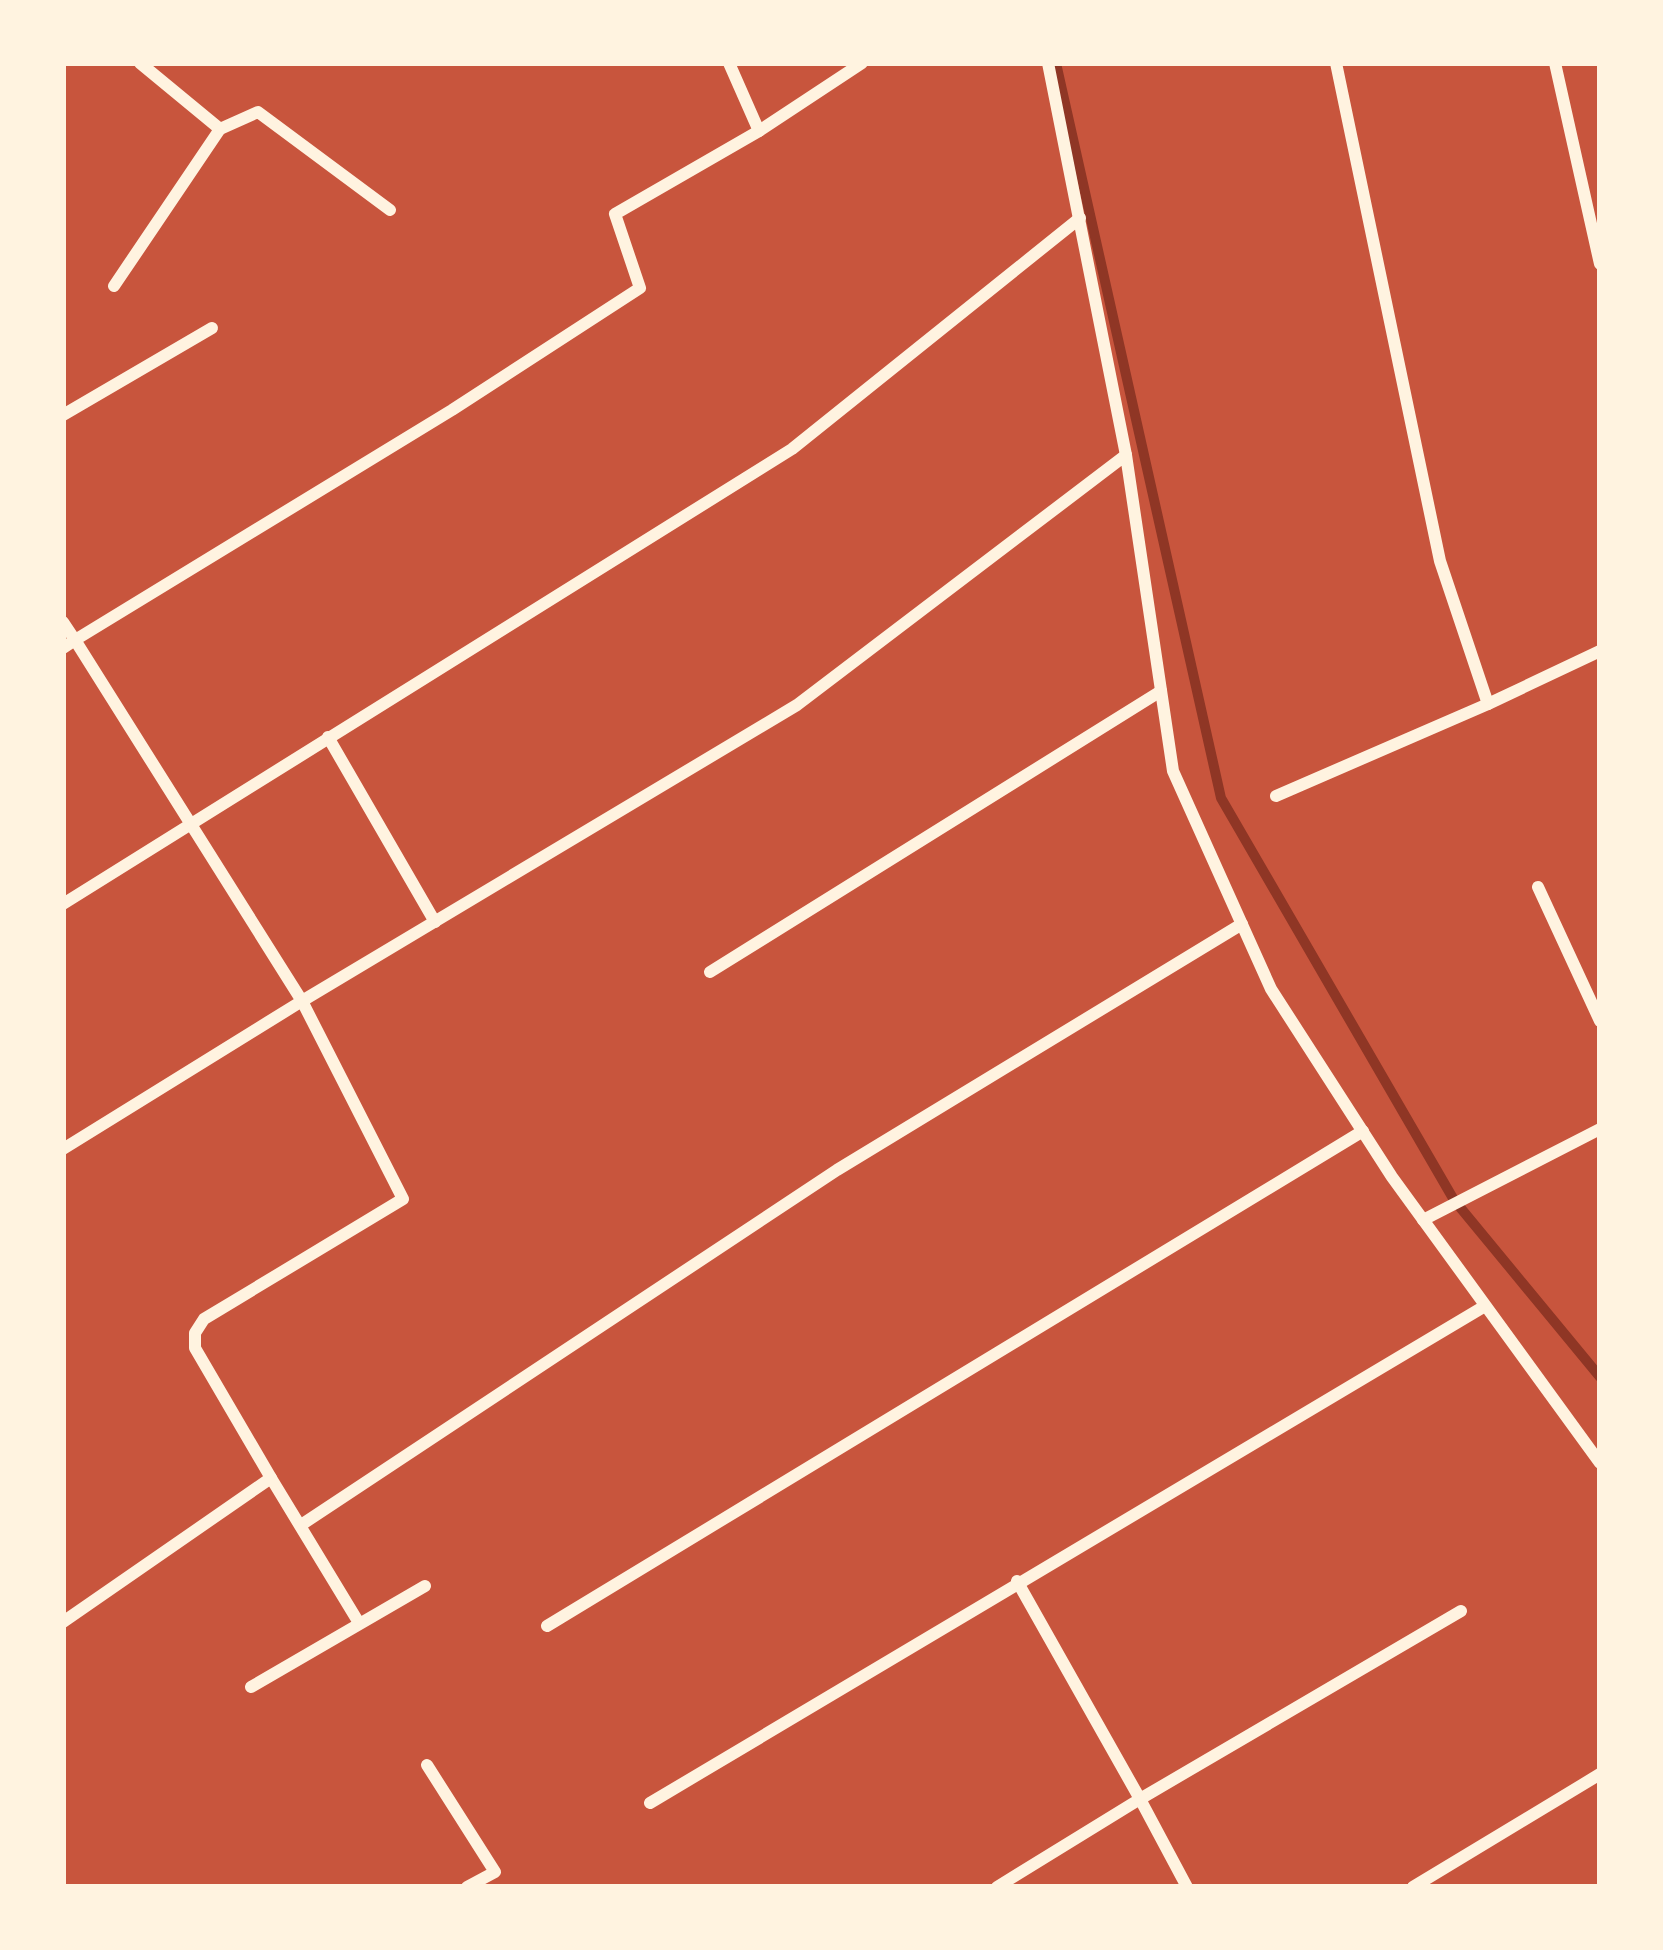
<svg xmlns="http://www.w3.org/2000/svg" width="1663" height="1950" font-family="'Libre Baskerville',serif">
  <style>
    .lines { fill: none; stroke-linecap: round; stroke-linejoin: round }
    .stream { stroke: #8f3625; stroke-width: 10 }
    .minor { stroke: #fff3e0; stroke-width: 12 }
  </style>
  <rect width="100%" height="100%" fill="#c8553d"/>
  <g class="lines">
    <path class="stream" d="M1056,63L1221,798L1454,1200L1600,1377"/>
    <g class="minor">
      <path d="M140,63L220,129L258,112L390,210"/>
      <path d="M729,63L759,131"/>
      <path d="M1048,63L1126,455"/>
      <path d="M1555,63L1600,264"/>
      <path d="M114,286L220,129"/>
      <path d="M63,415L212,328"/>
      <path d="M63,622L75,640L63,648"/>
      <path d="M1488,704L1600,651"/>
      <path d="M328,737L435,922"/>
      <path d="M1276,796L1488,704L1440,561L1336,63"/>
      <path d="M1538,887L1600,1021"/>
      <path d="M63,904L792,449L1080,218"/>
      <path d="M710,972L1161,691"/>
      <path d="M63,1149L302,1001L75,640L452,410L640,288L615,214L759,131L862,63"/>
      <path d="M1423,1220L1600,1129"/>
      <path d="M271,1478L195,1348V1333L204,1319L403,1199L302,1001L797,705L1126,455L1173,771L1271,989L1392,1177L1600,1463"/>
      <path d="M301,1525L837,1170L1242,924"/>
      <path d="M63,1622L271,1478L359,1623"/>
      <path d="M547,1626L1363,1131"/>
      <path d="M251,1687L425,1586"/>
      <path d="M427,1765L495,1872L467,1887"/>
      <path d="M650,1803L1485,1306"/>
      <path d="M997,1887L1140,1799L1017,1581"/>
      <path d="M1187,1887L1140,1799L1461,1611"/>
      <path d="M1413,1887L1600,1774"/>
    </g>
  </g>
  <rect width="1663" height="1950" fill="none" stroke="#fff3e0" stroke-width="132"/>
</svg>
